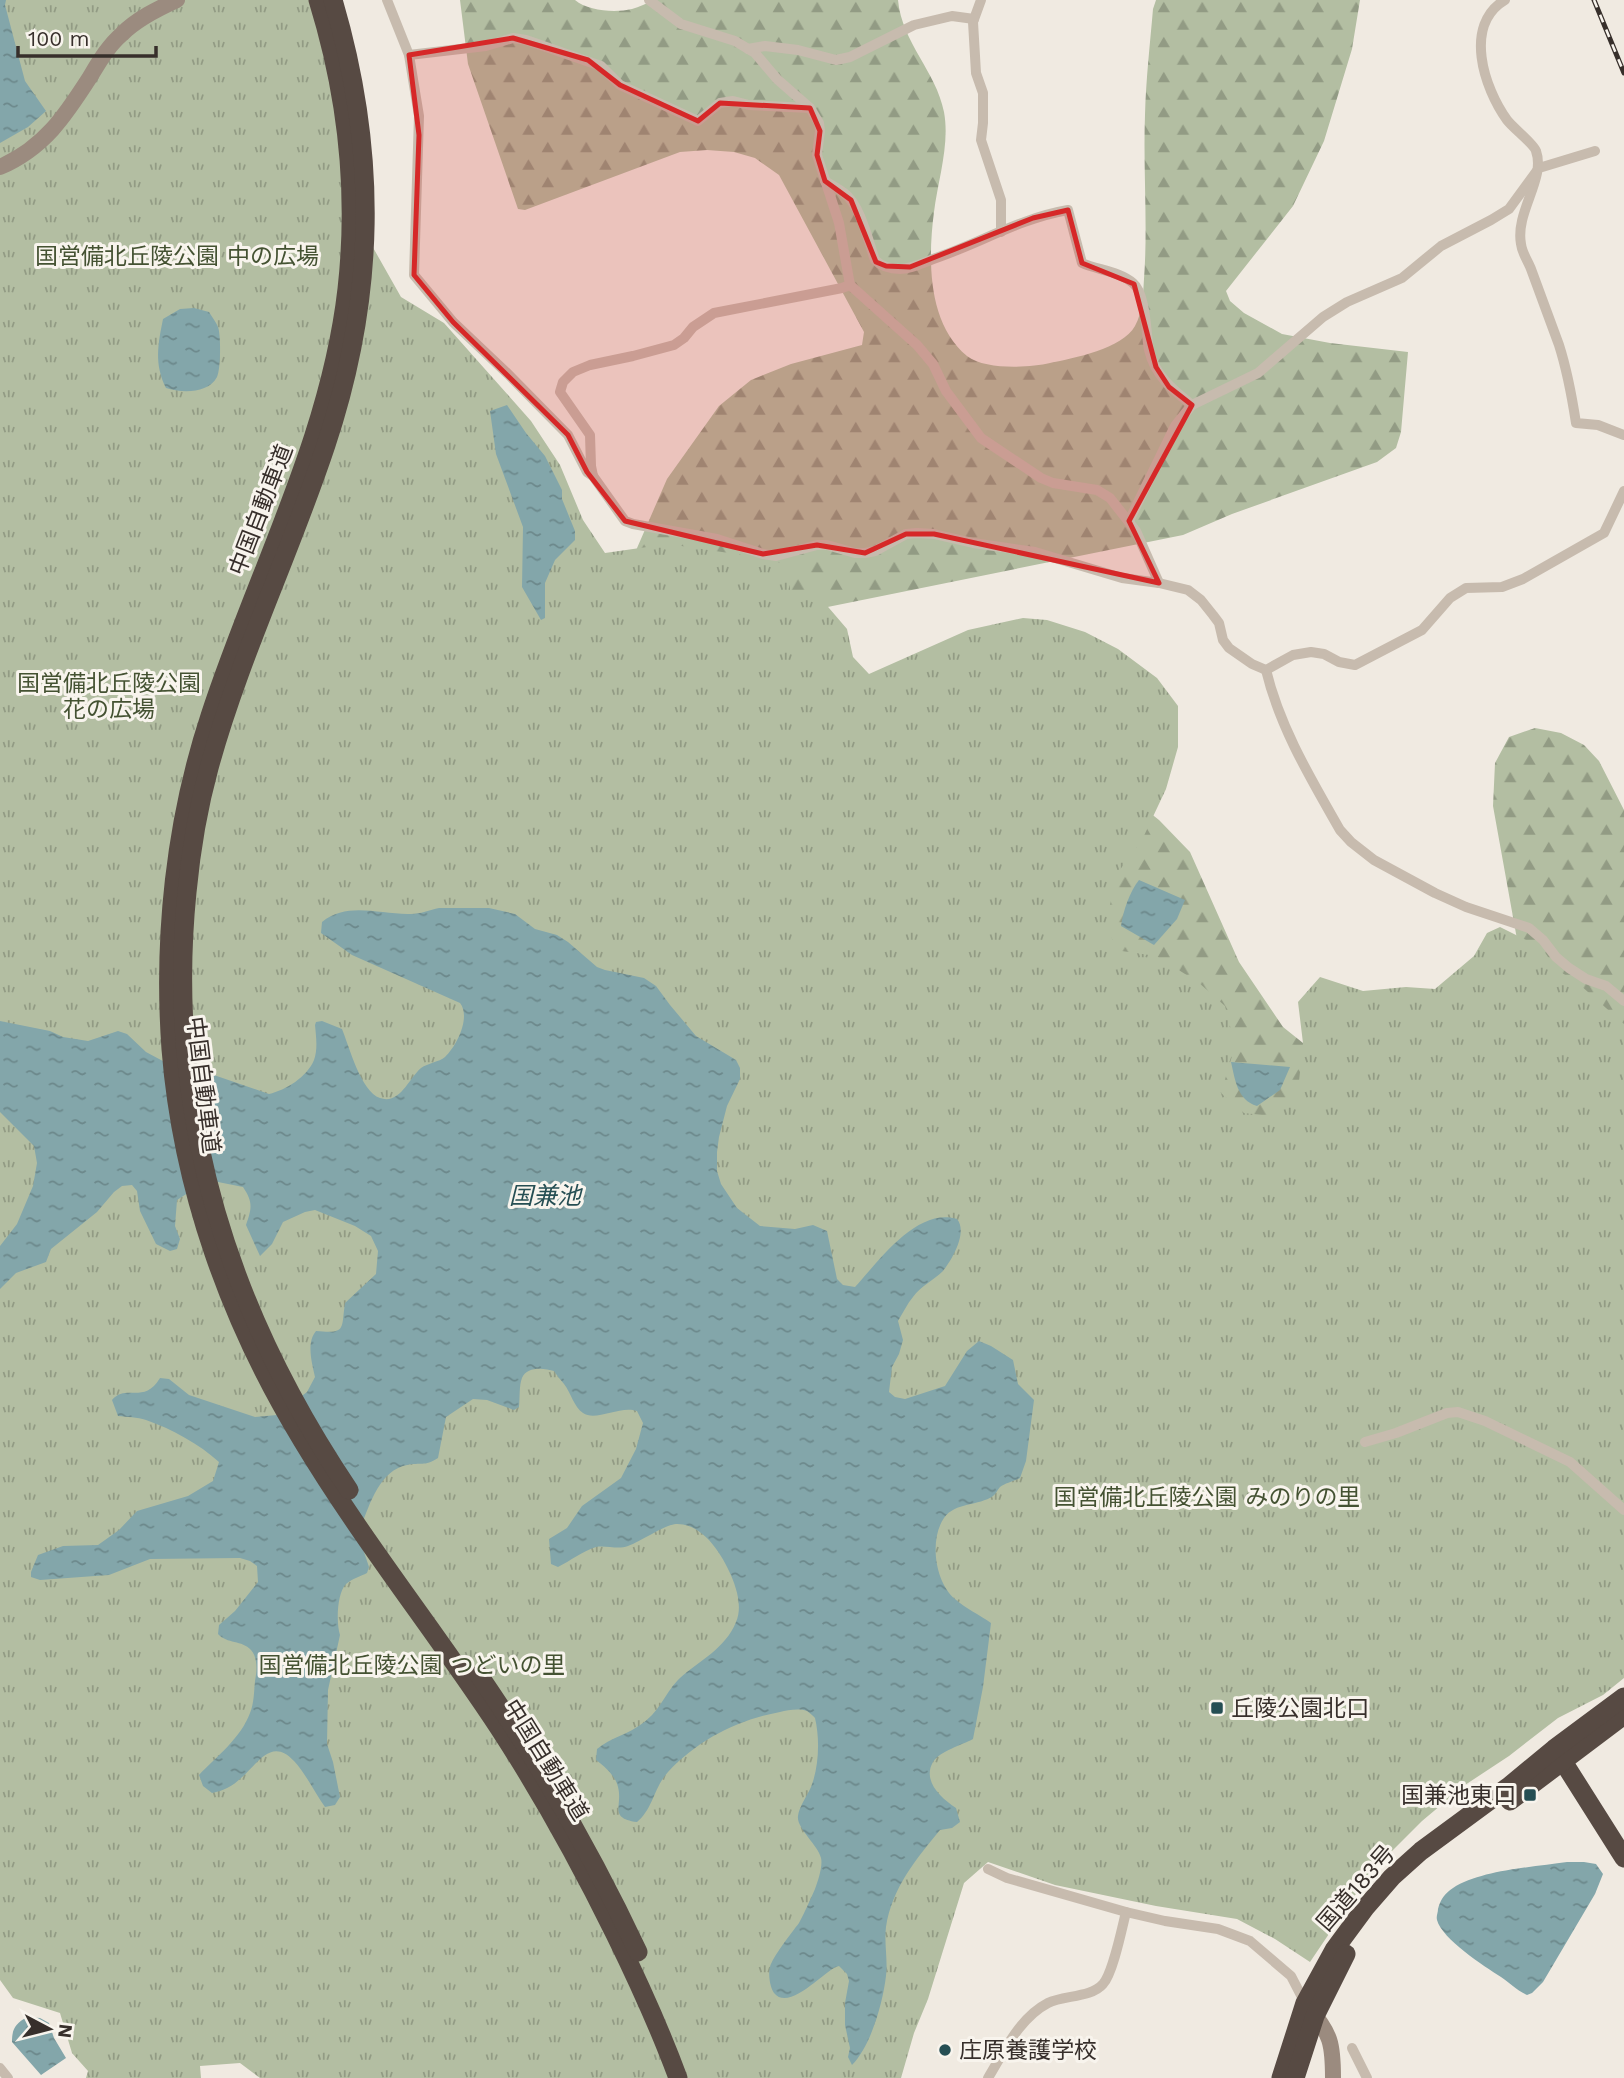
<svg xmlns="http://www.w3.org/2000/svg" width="1624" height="2078" font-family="'Work Sans','Noto Sans JP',sans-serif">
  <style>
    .forest { fill: url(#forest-firs) }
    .park { fill: url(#park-tufts) }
    .water { fill: url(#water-ripples) }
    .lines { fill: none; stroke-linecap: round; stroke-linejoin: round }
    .street { stroke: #c7bbae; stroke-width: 10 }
    .secondary { stroke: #9b8b7f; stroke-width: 16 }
    .highway { stroke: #574a43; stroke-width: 19 }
    .rail-casing { stroke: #372f2b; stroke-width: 5 }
    .rail { stroke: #f8f4ed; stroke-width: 2.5; stroke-dasharray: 8; stroke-linecap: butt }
    .marked { fill: #d62828; fill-opacity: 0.2; stroke: #d62828; stroke-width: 5; stroke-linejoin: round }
    .poi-dot { fill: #254e53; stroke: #f8f4ed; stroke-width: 2.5 }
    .labels { text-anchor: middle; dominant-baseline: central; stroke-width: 6; stroke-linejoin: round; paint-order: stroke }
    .park-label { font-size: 23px; fill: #445232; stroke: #f8f4ed }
    .street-label { font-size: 23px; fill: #372f2b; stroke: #f8f4ed }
    .poi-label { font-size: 23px; fill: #372f2b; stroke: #f8f4ed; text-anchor: start }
    .water-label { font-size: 24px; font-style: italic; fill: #254e53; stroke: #f8f4ed }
  </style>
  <defs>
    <pattern id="forest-firs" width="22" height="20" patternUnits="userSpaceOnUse" patternTransform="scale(1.75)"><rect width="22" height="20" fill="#b3bea2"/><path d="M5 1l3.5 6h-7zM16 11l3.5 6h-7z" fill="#929b84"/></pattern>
    <pattern id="park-tufts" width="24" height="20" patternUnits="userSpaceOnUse" patternTransform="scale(1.75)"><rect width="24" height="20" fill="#b3bea2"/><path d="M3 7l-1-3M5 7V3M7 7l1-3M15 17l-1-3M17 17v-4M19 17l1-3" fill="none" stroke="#929b84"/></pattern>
    <pattern id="water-ripples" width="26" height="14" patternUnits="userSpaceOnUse" patternTransform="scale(1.75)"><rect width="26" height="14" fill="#83a6aa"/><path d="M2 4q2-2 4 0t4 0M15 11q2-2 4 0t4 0" fill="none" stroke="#6c888b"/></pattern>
  </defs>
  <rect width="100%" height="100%" fill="#f0eae1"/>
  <path class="forest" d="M460,0H575C588,11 615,13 632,9C639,7 647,3 654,0H898C902,43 936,71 944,112C950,144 938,180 934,212C928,258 927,323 967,356C985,370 1028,368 1050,363C1074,358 1122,349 1135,326C1143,312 1143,294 1144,279C1148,225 1143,169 1145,115C1146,79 1150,44 1153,9L1156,0H1360L1352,49L1324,141L1293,206L1226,291L1230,301L1244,313L1282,334L1330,343L1408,352L1401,432L1396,448L1377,462L1232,514L1183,535L793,614L708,628L1110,781L1159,820L1190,852L1239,962L1283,1027L1333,1067L1522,967L1493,806L1495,763L1509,737L1535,728L1561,733L1584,745L1599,761L1624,810V1533L634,555L667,479L719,406L751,380L791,364L862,345L864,332L779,175L755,158L734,152L707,150L680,152L525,210L518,209L468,64Z"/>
  <path class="park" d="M0,0H311L340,126L345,198L401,297L444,323L531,421L560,465L583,520L605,553L668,544L749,556L790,565V601L817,594L847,629L853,657L869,674L968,630L1023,618L1047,620L1085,632L1118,649L1157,678L1178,706V747L1166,789L1142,840L1116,875L1107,920L1115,950L1156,956L1198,982L1225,1006L1235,1046L1221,1093L1244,1113L1271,1116L1298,1091L1303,1043L1298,1002L1320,977L1363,991L1406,987L1435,989L1474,956L1487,933L1500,927L1542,948L1556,969L1579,984L1624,1024V1678L1603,1695L1558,1718L1509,1756L1465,1785L1422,1821L1370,1873L1310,1962L1275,1939L1237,1919L1156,1906L1055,1885L988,1862L964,1883L928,1999L914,2033L901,2078H260L240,2063L200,2066L201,2078H86L88,2071L72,2053L60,2013L13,1998L0,1980Z"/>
  <g class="water">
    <path d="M0,0H6L5,5L25,81L46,111L28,127L0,143Z"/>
    <path d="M194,308L209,312C212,317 216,322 218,327C221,335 221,369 217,377C208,394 181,393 166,388C154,364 158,344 163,319L180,309Z"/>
    <path d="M507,405L526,433L545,456L562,490V499L575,531V540L555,560L545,583V618L541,620L522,587L523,527L496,454L490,411Z"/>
    <path d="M1139,880L1185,900L1177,919L1154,945L1121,926C1123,911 1130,891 1139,880Z"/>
    <path d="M439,908H489L515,914L535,929L557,935L568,942L597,967L605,970L644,978L656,986L670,1005L696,1036L736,1060L740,1068V1079L727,1106L719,1137L717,1152V1171L721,1184L737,1208L760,1226L795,1229L813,1225L827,1231L837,1279L843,1285L855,1287C879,1261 917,1207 957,1219C968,1232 952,1260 943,1271C934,1280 921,1286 913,1297C907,1304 903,1313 898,1321L903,1340L899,1354L892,1367L889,1392L895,1397L905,1399L945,1386L967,1351L979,1341L991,1346L1013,1360L1018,1384L1034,1400L1026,1461L1020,1478C1014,1481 1005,1483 1000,1487C997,1490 996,1494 993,1496C979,1506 955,1502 944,1518C929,1540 935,1582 955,1599C965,1608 980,1615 991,1623L983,1687L973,1739C962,1745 940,1751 933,1762C922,1781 941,1798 956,1808L960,1822L952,1828L940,1830C916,1859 892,1888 886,1927C884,1943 888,1960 886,1976C883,2002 871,2046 852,2065L848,2057L850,2048L845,2025V2003L849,1981L847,1974L839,1966C826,1968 790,2013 774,1993C770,1988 768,1974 770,1967C772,1958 792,1932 799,1923C805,1912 810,1900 815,1889C818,1881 823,1866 821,1858C818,1845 796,1828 798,1816C799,1807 807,1796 811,1787C819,1767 820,1739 815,1718C813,1716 810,1713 807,1711C799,1708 788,1710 780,1712C737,1720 698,1740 668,1772C654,1787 653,1809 637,1822C608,1818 623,1806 618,1787C615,1775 605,1767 596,1760L597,1749C610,1738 629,1734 643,1723C661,1710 666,1691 680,1678C700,1660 725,1649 736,1622C743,1606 736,1586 729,1571C720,1551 701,1523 676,1524C664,1525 640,1542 628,1546C618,1550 606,1545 596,1547C583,1551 570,1561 558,1567L551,1564L549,1539L567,1528L582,1506L621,1478L636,1449L643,1423L637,1411C620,1405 596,1422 583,1413C574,1407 571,1393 564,1384C561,1380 557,1376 554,1371C544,1368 527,1366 522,1378C519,1385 520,1398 519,1407L514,1410L487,1400L473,1399L446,1417L438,1458C424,1467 421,1462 407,1465C377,1471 368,1511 358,1534L369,1567L367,1573C361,1576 352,1579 346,1584C337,1593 336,1623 340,1635L328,1690L327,1744L333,1762L340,1797L335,1805L325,1807C315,1793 306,1774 294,1761C271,1736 257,1765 241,1778C233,1786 223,1791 212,1793L203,1786L199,1775C216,1757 241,1738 250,1713C254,1704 254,1691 255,1681C257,1671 258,1658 251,1650C242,1640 227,1644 218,1634L219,1625L235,1611L258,1582L257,1566L250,1561L240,1558L150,1559L109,1575L40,1580L31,1577V1572L38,1555L63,1546L98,1545L119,1530L137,1511L188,1496L213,1481L219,1462C199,1444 172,1429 146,1420C137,1417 127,1417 118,1416L112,1400C126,1383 144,1405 160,1378L169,1379L189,1395L255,1417L277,1415L307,1392L315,1377C312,1363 306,1343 316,1331C347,1334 341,1329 345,1303L376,1274L378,1251L371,1236L355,1226L315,1210L305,1212L283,1222L272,1244L260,1256L246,1225C252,1208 253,1202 243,1187L208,1180L177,1200L175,1226L180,1239L177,1249L170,1251L156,1244L140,1211L137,1191L132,1185L122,1186L114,1192L97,1212L51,1249L46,1262L16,1273L0,1289V1246L17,1224L33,1186L37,1163L34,1146L0,1112V1021L50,1031L63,1037L88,1041L118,1031L127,1034L146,1052L174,1067L208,1073L269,1094C286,1090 307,1077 314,1060C318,1049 316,1036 315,1025L316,1022L322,1021L342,1029C349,1046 361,1092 380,1098C400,1105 409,1078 421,1068C428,1063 439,1062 445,1057C457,1046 471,1017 460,1003L352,955L321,933L322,922C348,901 380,915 411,914C420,914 430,910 439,908Z"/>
    <path d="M1231,1062L1290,1067L1280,1090L1257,1106C1237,1100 1235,1079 1231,1062Z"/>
    <path d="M1567,1862H1584L1596,1864L1603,1874L1595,1894L1543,1982L1532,1993L1527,1995C1516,1990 1510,1983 1501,1977C1484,1966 1442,1939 1437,1920C1436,1916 1438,1913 1438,1909C1440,1900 1445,1893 1453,1888C1481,1870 1534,1867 1567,1862Z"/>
    <path d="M27,2017L40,2018L49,2023L54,2038L66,2058L41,2075L12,2042C12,2029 15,2024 27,2017Z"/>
  </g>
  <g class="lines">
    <g class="street">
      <path d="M387,0L409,55L419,116L414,275L453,322L508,374L568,435L587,472L593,476L591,466L590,435L560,392L563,382L573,372L590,365L633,356L674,345L684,338L693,327L714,313L842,288L850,285"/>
      <path d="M649,0L681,24L735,41L755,53L777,79L810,108L819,123L820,131L817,155L839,223L850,285L917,345L933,364L946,391L981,438L1041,478L1053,483L1097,490L1110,498L1136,531L1159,583"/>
      <path d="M981,0L973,22L976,73L983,93V123L981,140L1001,200V232"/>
      <path d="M1505,0C1463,25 1484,88 1507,120C1513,128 1534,144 1536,151C1546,179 1515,212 1521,244C1522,253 1528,261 1531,269C1540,294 1550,320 1559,345C1567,370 1572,397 1576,423L1598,425L1624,435"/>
      <path d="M748,49L765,46L798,50L836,60L850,57L914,25L952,16L974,19"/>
      <path d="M409,55L486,46L513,38L526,40L601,66L620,85L698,121L720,103L733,101L749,105L810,108"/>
      <path d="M825,181C831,185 839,189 844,193C861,206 868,241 875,260C881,266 891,269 900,269C912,269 925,262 936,258C980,243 1021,218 1068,210L1082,263C1098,270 1119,271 1133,283C1146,294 1146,334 1149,350C1155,376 1173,390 1192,405"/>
      <path d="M593,476L625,521L633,524L717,539L763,554L776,556L817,545H827L855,553H865L875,551L906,534L917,533L934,534L973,543L1035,552L1122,578L1159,583L1188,590L1201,600L1213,615L1219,623L1223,640L1229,648L1252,664L1266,670L1293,655L1311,652L1324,654L1339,662L1355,665L1422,630L1450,598L1466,588L1502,587L1523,579L1604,533L1624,491"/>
      <path d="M1129,521L1175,426L1192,405L1258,373L1323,317L1347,302L1402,278L1441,246L1491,220L1509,209L1539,168L1595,151"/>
      <path d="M1266,670C1280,728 1311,779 1340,830L1351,842L1374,860L1435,893L1466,907L1529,928L1543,940L1556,957L1569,968L1586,979L1606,986L1624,1001"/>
      <path d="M1365,1442L1396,1433L1447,1413L1458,1412L1485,1421L1570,1462L1624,1510"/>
      <path d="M988,1869L1007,1878L1126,1912L1165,1921L1218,1929L1250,1941L1291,1976L1305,2003"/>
      <path d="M1352,2048L1367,2078"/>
      <path d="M0,2068L8,2078"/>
      <path d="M988,2078C1004,2052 1019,2018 1048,2003C1064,1995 1091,1998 1103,1984C1113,1973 1122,1928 1126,1912"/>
    </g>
    <g class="secondary">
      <path d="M0,167C44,148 65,116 90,77C99,62 108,46 122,34C137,19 157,9 177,0"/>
      <path d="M1309,2008C1331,2034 1333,2044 1333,2078"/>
    </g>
    <g class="highway">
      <path d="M318,0C347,94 358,191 347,289C330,439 256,574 210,716C175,822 163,938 171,1049C182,1188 230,1322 302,1440C362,1540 435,1631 499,1728C542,1794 580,1863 615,1934C638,1981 660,2029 678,2078"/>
      <path d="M333,0C378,152 376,295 326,445C290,554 239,658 209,768C198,808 191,850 187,892C165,1110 227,1309 349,1490"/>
      <path d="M479,1675C540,1764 592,1854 638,1952"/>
      <path d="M1557,1752L1624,1858"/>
      <path d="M1510,1801L1624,1715"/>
      <path d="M1281,2078L1305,2003L1334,1950L1365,1908L1392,1877L1421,1851L1508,1787L1554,1749L1624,1697"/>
      <path d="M1295,2078L1315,2016L1346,1954"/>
    </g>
    <g class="rail-casing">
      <path id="rail" d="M1594,0L1624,73"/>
    </g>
    <use href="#rail" class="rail"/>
  </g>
  <path class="marked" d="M513,38L588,60L620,85L698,121L720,103L810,108L820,131L817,155L825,181L851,200L876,262L886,266L910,267L1033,218L1068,210L1082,263L1134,284L1156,367L1169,387L1192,405L1129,521L1159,583L934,534H906L865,553L817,545L763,554L625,521L587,472L568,435L453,322L414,275L419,135L409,55Z"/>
  <g class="poi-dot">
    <rect x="1210" y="1701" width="14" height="14" rx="3.5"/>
    <rect x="1523" y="1788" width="14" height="14" rx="3.5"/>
    <circle cx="945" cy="2050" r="7"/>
  </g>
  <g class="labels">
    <g class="park-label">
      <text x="177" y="256">国営備北丘陵公園 中の広場</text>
      <text x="109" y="683">国営備北丘陵公園<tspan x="109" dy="26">花の広場</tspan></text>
      <text x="1207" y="1497">国営備北丘陵公園 みのりの里</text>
      <text x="412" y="1665">国営備北丘陵公園 つどいの里</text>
    </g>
    <g class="street-label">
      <text transform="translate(261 510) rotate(-69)">中国自動車道</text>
      <text transform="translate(203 1085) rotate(83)">中国自動車道</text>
      <text transform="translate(546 1760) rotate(58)">中国自動車道</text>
      <text transform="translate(1356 1888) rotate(-49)">国道183号</text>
    </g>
    <g class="poi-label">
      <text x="1231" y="1708">丘陵公園北口</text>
      <text x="1516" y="1795" text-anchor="end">国兼池東口</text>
      <text x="959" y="2050">庄原養護学校</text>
    </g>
    <g class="water-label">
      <text x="545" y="1196">国兼池</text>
    </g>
  </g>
  <g transform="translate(49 2029) rotate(97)" stroke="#f8f4ed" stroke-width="5" paint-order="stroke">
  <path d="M0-5L12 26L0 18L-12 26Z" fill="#372f2b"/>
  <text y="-10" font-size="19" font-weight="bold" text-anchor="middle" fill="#372f2b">N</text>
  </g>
  <path d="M18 46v10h138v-10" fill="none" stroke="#372f2b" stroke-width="3.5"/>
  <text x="28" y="46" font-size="21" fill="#372f2b" stroke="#f8f4ed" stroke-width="5" paint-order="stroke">100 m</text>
</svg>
